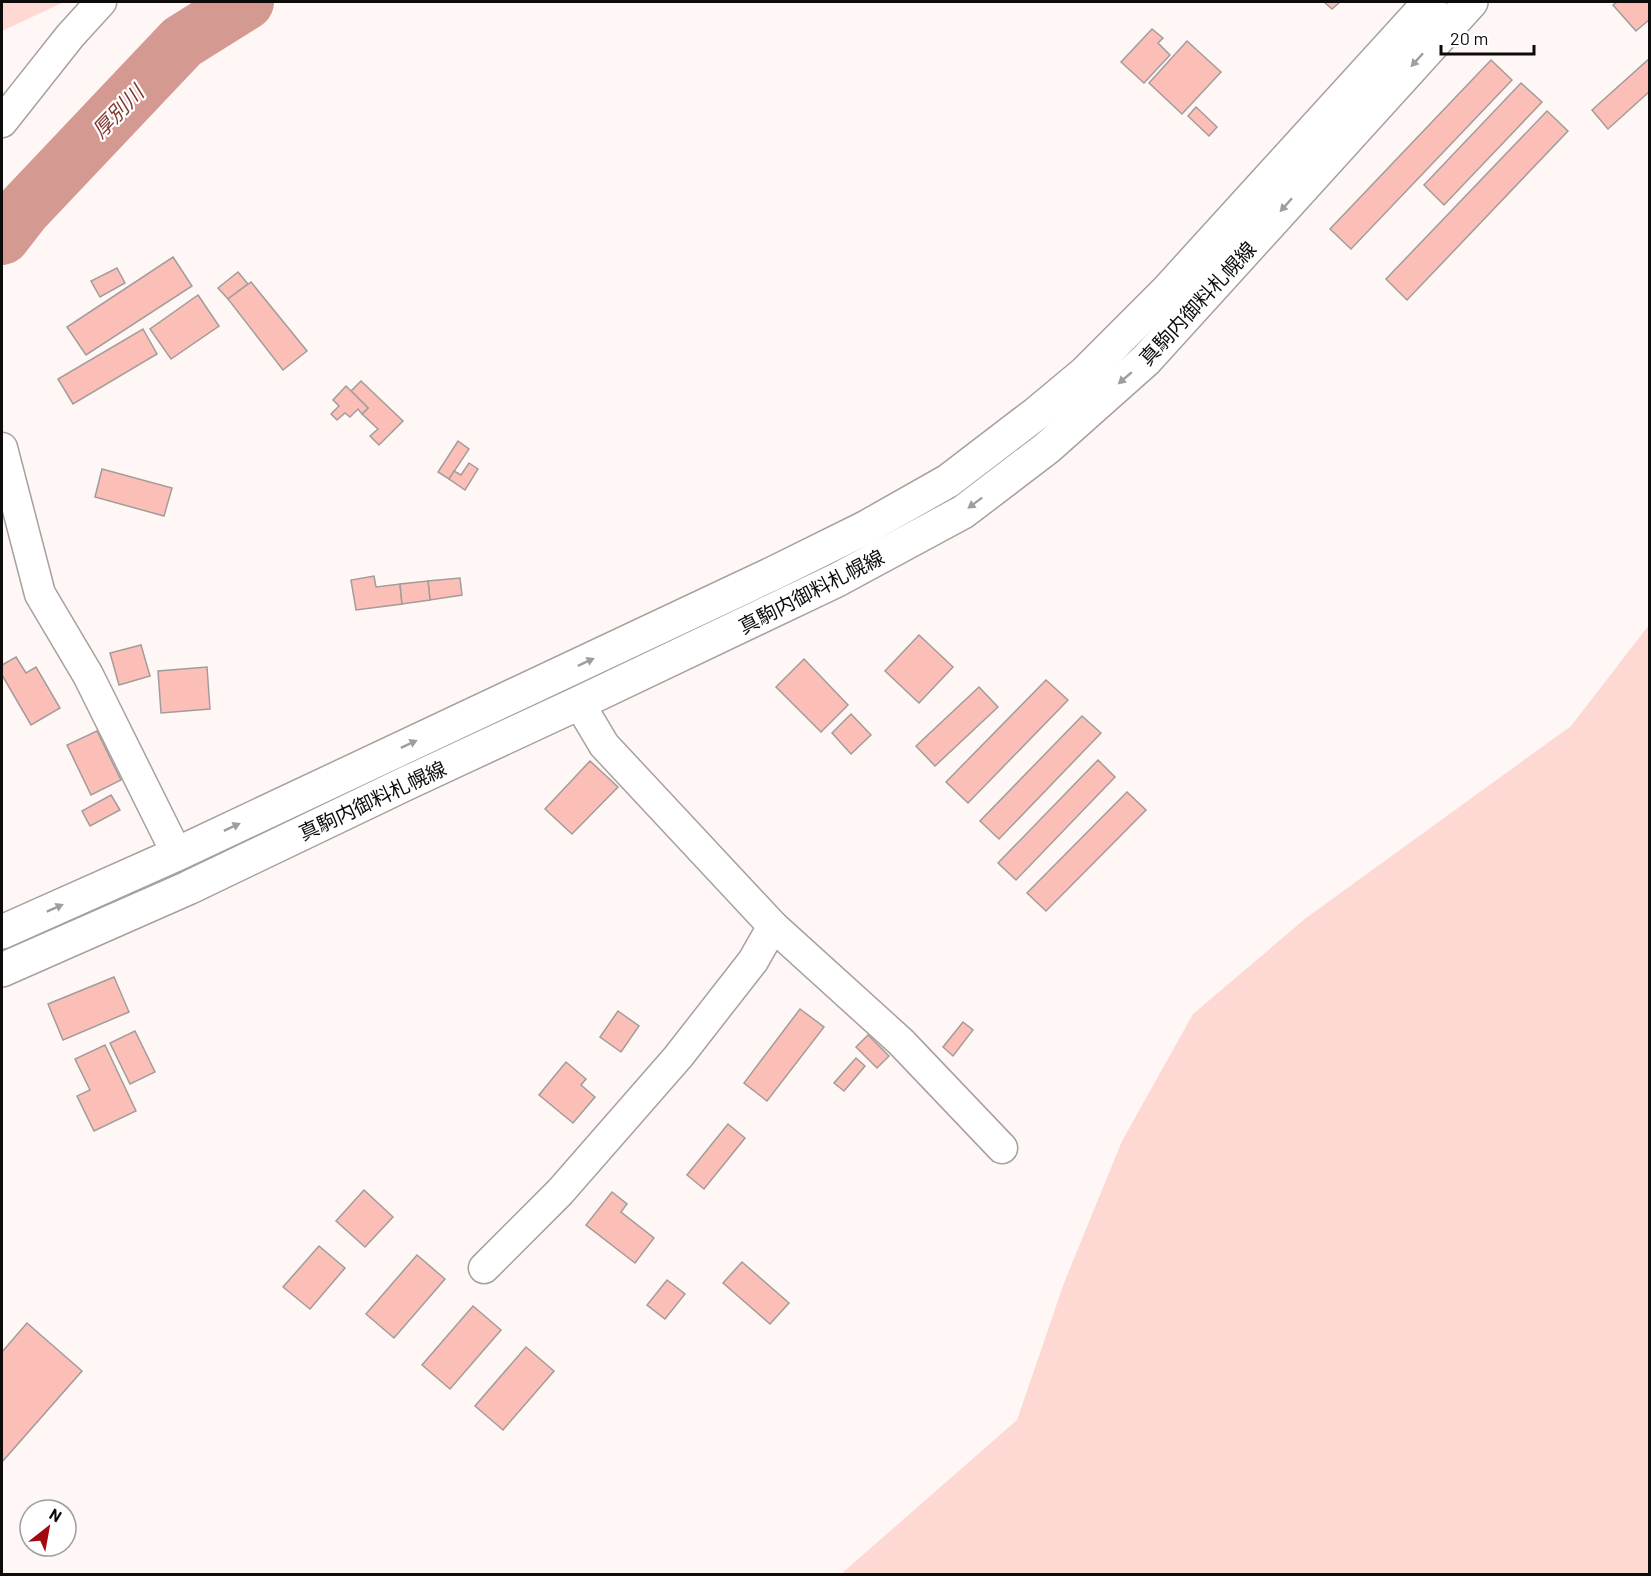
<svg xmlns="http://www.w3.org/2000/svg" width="1651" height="1576" font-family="Barlow,'Noto Sans JP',sans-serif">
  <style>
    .green { fill: #fed8d2 }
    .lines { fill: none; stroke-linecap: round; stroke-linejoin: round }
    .river { stroke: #d49a92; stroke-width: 56 }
    .building { fill: #fcbfb7; stroke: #a29c9b; stroke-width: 1.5 }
    .minor-casing { stroke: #a7a09f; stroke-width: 33 }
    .major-casing { stroke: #a7a09f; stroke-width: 36 }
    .minor { stroke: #fff; stroke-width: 30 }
    .major { stroke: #fff; stroke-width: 33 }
    .oneway { fill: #9f9d9d }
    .labels { text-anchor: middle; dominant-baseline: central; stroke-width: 4.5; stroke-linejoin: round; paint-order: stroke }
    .street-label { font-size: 20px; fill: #0e0b0b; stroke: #fff }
    .water-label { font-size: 21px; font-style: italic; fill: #823a33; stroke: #fff }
  </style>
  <rect width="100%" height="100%" fill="#fef7f5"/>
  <g class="green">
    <path d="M2,2H64L2,31Z"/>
    <path d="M1649,625V1574H841L1017,1420L1064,1283L1122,1141L1193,1014L1306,918L1571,726Z"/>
  </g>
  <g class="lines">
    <path class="river" d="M2,237L23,210L182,42L246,2"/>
  </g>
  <g class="building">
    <path d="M1324,2H1340L1332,9Z"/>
    <path d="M1617,2H1650V19L1636,31L1613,5Z"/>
    <path d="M1152,29L1163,38L1158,43L1170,55L1144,83L1121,62Z"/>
    <path d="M1187,41L1221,72L1182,114L1149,83Z"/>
    <path d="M1650,58V91L1608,129L1592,110Z"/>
    <path d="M1491,60L1512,80L1351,249L1330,229Z"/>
    <path d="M1521,83L1542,102L1444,205L1424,185Z"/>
    <path d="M1196,107L1217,127L1209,136L1188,116Z"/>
    <path d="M1547,111L1568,131L1407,300L1386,279Z"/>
    <path d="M173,257L192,286L86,355L67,327Z"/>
    <path d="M117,268L125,283L100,297L91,281Z"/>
    <path d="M238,272L248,284L228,299L218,288Z"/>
    <path d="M251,282L307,351L283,370L228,299Z"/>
    <path d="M198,295L219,326L171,359L150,329Z"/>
    <path d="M143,329L157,354L73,404L58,379Z"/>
    <path d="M361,381L403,421L379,445L370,436L378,429L362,414L368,408L351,391Z"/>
    <path d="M346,386L368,408L362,414L358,409L350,417L345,413L337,420L331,414L339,406L333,400Z"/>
    <path d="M458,441L469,449L449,479L438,472Z"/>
    <path d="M469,463L478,469L465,490L449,479L454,471L461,475Z"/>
    <path d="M102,469L172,488L164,516L95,497Z"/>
    <path d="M374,576L376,587L400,584L402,604L356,610L351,580Z"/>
    <path d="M460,578L462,595L430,600L428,581Z"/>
    <path d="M428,581L430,600L402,604L400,584Z"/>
    <path d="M919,635L953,667L919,703L885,671Z"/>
    <path d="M141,645L150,676L119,685L110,653Z"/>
    <path d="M16,657L26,673L36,667L60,708L31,725L2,675V665Z"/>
    <path d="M804,659L848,705L821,732L776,687Z"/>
    <path d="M207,667L210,709L161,713L158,671Z"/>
    <path d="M1046,680L1068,700L968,803L946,782Z"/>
    <path d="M979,687L998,707L935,766L916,746Z"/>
    <path d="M851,714L871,735L851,754L832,733Z"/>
    <path d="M1082,716L1101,733L999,839L980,821Z"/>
    <path d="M97,731L121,780L91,795L67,745Z"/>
    <path d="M1098,760L1115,777L1016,880L998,863Z"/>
    <path d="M590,761L618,787L572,834L545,809Z"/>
    <path d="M1127,792L1146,810L1046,911L1027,893Z"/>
    <path d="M111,795L120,810L90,826L82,811Z"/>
    <path d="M114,977L129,1012L63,1040L48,1004Z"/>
    <path d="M800,1009L824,1027L767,1101L744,1083Z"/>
    <path d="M618,1011L639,1026L621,1052L600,1037Z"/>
    <path d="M963,1022L973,1030L953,1056L943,1047Z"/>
    <path d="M135,1031L155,1072L130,1084L110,1043Z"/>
    <path d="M868,1035L889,1056L877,1068L856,1047Z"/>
    <path d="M105,1045L136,1111L94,1131L77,1096L90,1090L75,1059Z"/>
    <path d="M856,1058L865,1066L844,1091L834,1083Z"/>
    <path d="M566,1062L586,1079L581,1085L595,1097L573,1123L539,1095Z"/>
    <path d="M728,1124L745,1138L704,1189L687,1175Z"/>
    <path d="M364,1190L393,1217L365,1247L336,1221Z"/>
    <path d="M612,1192L627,1204L621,1212L654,1238L635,1263L586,1225Z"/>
    <path d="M319,1246L345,1268L310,1309L283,1287Z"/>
    <path d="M417,1255L445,1279L394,1338L366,1314Z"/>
    <path d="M742,1262L789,1303L770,1324L723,1283Z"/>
    <path d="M667,1280L685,1294L665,1319L647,1305Z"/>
    <path d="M473,1306L501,1330L450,1389L422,1365Z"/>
    <path d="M27,1323L82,1371L2,1462V1352Z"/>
    <path d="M526,1347L554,1371L503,1430L475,1406Z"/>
  </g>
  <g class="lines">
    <g class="minor-casing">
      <g id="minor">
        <path d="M2,122L70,36L101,2"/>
        <path d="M2,448L40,594L88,675L177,854"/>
        <path d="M773,926L901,1042L1002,1148"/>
        <path d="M484,1268L560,1192L678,1057L753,961L773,926L604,745L579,703"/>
      </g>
    </g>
    <g class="major-casing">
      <g id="major">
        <path d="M2,932L177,854L776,572L865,528L948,481L1037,413L1085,373L1166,292L1430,2"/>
        <path d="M2,970L188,888L409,782L579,703L837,580L963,512L1047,448L1146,360L1471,2"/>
      </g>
    </g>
    <use href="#minor" class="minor"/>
    <use href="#major" class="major"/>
  </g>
  <defs><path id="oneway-solid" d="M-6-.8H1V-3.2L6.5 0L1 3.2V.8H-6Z" transform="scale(1.5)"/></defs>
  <g class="oneway">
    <use href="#oneway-solid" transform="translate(1417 60) rotate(132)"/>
    <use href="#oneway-solid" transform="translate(1286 205) rotate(132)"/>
    <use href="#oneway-solid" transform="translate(1125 378) rotate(139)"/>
    <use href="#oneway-solid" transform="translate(975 503) rotate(143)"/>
    <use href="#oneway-solid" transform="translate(586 662) rotate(-25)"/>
    <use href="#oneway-solid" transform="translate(409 744) rotate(-25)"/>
    <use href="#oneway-solid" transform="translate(232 827) rotate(-25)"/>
    <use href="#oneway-solid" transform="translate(55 908) rotate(-24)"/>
  </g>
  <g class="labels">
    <g class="street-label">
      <text transform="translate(1197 303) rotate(-47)">真駒内御料札幌線</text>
      <text transform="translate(811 591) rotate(-27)">真駒内御料札幌線</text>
      <text transform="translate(372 800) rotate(-25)">真駒内御料札幌線</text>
    </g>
    <g class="water-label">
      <text transform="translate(117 111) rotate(-46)">厚別川</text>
    </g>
  </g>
  <rect width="1651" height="1576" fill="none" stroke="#0e0b0b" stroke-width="6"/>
  <g transform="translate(48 1528) rotate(31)"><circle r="28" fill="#ffffff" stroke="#9f9d9d" stroke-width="1.5"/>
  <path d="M0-4.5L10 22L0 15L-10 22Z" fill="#a2090e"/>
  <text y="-9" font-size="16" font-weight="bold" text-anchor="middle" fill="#0e0b0b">N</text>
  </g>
  <path d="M1441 45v9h93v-9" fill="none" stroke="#0e0b0b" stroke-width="3"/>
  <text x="1450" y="45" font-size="18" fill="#0e0b0b" stroke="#ffffff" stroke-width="4.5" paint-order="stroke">20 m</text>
</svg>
